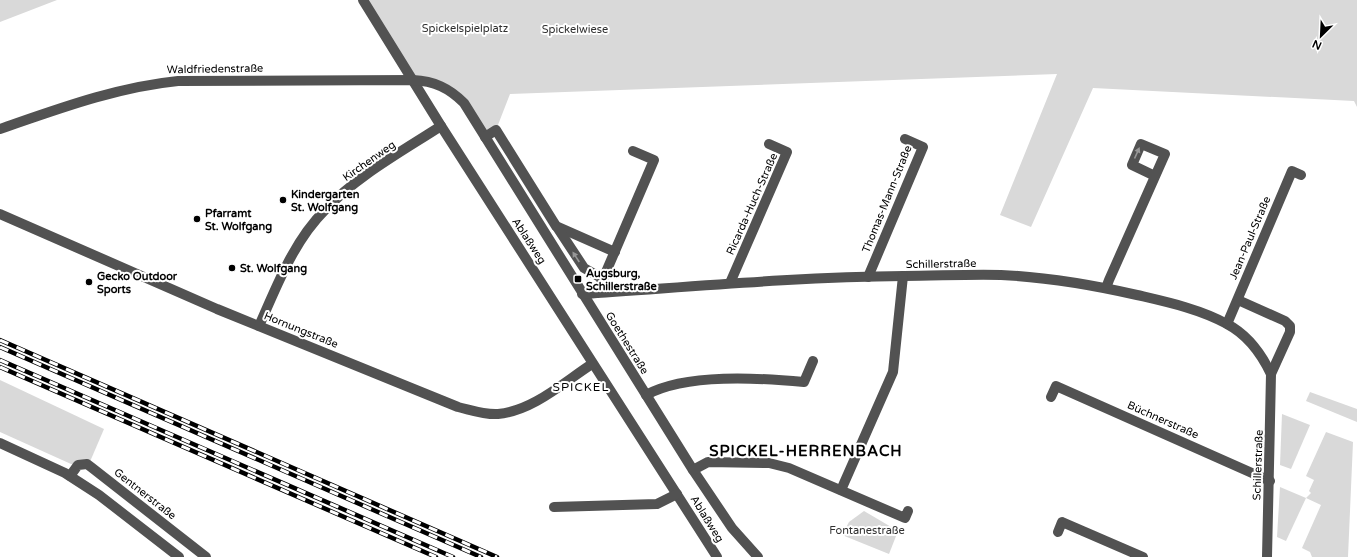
<svg xmlns="http://www.w3.org/2000/svg" width="1357" height="557" font-family="'Varela Round',sans-serif">
  <style>
    .green { fill: #d9d9d9 }
    .lines { fill: none; stroke-linecap: round; stroke-linejoin: round }
    .minor { stroke: #525252; stroke-width: 10 }
    .rail-casing { stroke: #000; stroke-width: 4.5 }
    .rail { stroke: #fff; stroke-width: 3; stroke-dasharray: 9; stroke-linecap: butt }
    .oneway { fill: #979797 }
    .poi-dot { fill: #000; stroke: #fff; stroke-width: 1.5 }
    .labels { text-anchor: middle; dominant-baseline: central; stroke-width: 4; stroke-linejoin: round; paint-order: stroke }
    .park-label { font-size: 11px; fill: #303030; stroke: #fff }
    .street-label { font-size: 11px; fill: #000; stroke: #fff }
    .poi-label { font-size: 11px; font-weight: bold; fill: #000; stroke: #fff; text-anchor: start }
    .neighbourhood-label { font-size: 12px; letter-spacing: 1px; fill: #000; stroke: #fff }
    .district-label { font-size: 15px; font-weight: bold; letter-spacing: 1px; fill: #000; stroke: #fff }
  </style>
  <rect width="100%" height="100%" fill="#fff"/>
  <g class="green">
    <path d="M0,0H57L0,22Z"/>
    <path d="M363,0H1357V107L1354,101L1093,88L1031,227L1000,215L1057,74L510,94L496,130L485,137L455,94L413,80Z"/>
    <path d="M0,380L104,429L89,464H71L0,432Z"/>
    <path d="M1310,392L1357,409V422L1306,401Z"/>
    <path d="M1282,414L1310,425L1291,469L1280,465Z"/>
    <path d="M1326,432L1353,442L1348,557H1312L1310,552L1302,548L1321,505L1306,498L1311,493L1309,491L1314,480L1306,476Z"/>
    <path d="M1280,487L1306,498L1286,541L1277,537Z"/>
    <path d="M864,511L898,531L889,554L842,535L849,522Z"/>
  </g>
  <g class="lines">
    <g class="minor">
      <path d="M363,0L441,126L717,557"/>
      <path d="M0,129C58,109 117,87 178,81L413,80C434,81 449,88 464,103L693,470L732,528L758,557"/>
      <path d="M485,137L496,130L556,226L615,252"/>
      <path d="M0,214L217,309L458,407C471,410 485,415 498,414C533,411 564,382 592,364"/>
      <path d="M557,227L584,268L603,279"/>
      <path d="M868,277L923,147L905,139"/>
      <path d="M730,283L787,152L769,144"/>
      <path d="M1106,288L1109,280L1165,154L1141,144L1132,165L1155,176"/>
      <path d="M597,293L654,160L633,151"/>
      <path d="M582,294C689,287 796,277 904,276C936,276 969,274 1001,275C1047,277 1093,285 1137,295C1167,302 1200,309 1227,324C1248,335 1261,353 1271,374L1267,557"/>
      <path d="M1238,300L1285,321L1290,326V332L1271,374"/>
      <path d="M1227,324L1292,171L1301,175"/>
      <path d="M259,326C277,286 293,242 325,210C357,176 401,152 441,126"/>
      <path d="M646,395C686,373 760,378 804,382L813,361"/>
      <path d="M1051,397L1056,386L1270,481"/>
      <path d="M0,443L65,473L99,495L179,557"/>
      <path d="M693,470L708,462L769,463L789,468L905,518L908,511"/>
      <path d="M70,476L78,465L87,464L91,467L206,557"/>
      <path d="M841,490L893,372L903,276"/>
      <path d="M554,507L657,504L677,494"/>
      <path d="M1058,532L1062,522L1143,557"/>
    </g>
    <g class="rail-casing">
      <g id="rail">
        <path d="M0,340L497,557"/>
        <path d="M0,347L481,557"/>
        <path d="M0,360L453,557"/>
        <path d="M0,367L436,557"/>
      </g>
    </g>
    <use href="#rail" class="rail"/>
  </g>
  <defs><path id="oneway-solid" d="M-6-.8H1V-3.2L6.5 0L1 3.2V.8H-6Z"/></defs>
  <g class="oneway">
    <use href="#oneway-solid" transform="translate(1137 153) rotate(-66)"/>
    <use href="#oneway-solid" transform="translate(576 257) rotate(-123)"/>
  </g>
  <g class="poi-dot">
    <circle cx="283" cy="200" r="4"/>
    <circle cx="197" cy="219" r="4"/>
    <circle cx="232" cy="268" r="4"/>
    <rect x="574" y="275" width="8" height="8" rx="2"/>
    <circle cx="89" cy="282" r="4"/>
  </g>
  <g class="labels">
    <g class="park-label">
      <text x="465" y="28">Spickelspielplatz</text>
      <text x="575" y="29">Spickelwiese</text>
      <text x="867" y="530">Fontanestraße</text>
    </g>
    <g class="street-label">
      <text transform="translate(215 69) rotate(-1)">Waldfriedenstraße</text>
      <text transform="translate(369 161) rotate(-35)">Kirchenweg</text>
      <text transform="translate(887 199) rotate(-68)">Thomas-Mann-Straße</text>
      <text transform="translate(752 204) rotate(-66)">Ricarda-Huch-Straße</text>
      <text transform="translate(1250 238) rotate(-67)">Jean-Paul-Straße</text>
      <text transform="translate(529 241) rotate(57)">Ablaßweg</text>
      <text transform="translate(941 264) rotate(-1)">Schillerstraße</text>
      <text transform="translate(301 330) rotate(22)">Hornungstraße</text>
      <text transform="translate(627 343) rotate(58)">Goethestraße</text>
      <text transform="translate(1163 420) rotate(24)">Büchnerstraße</text>
      <text transform="translate(1258 465) rotate(-88)">Schillerstraße</text>
      <text transform="translate(145 494) rotate(38)">Gentnerstraße</text>
      <text transform="translate(707 519) rotate(58)">Ablaßweg</text>
    </g>
    <g class="poi-label">
      <text x="291" y="194">Kindergarten<tspan x="291" dy="13">St. Wolfgang</tspan></text>
      <text x="205" y="213">Pfarramt<tspan x="205" dy="13">St. Wolfgang</tspan></text>
      <text x="240" y="268">St. Wolfgang</text>
      <text x="586" y="273">Augsburg,<tspan x="586" dy="13">Schillerstraße</tspan></text>
      <text x="97" y="276">Gecko Outdoor<tspan x="97" dy="13">Sports</tspan></text>
    </g>
    <g class="neighbourhood-label">
      <text x="581" y="387">SPICKEL</text>
    </g>
    <g class="district-label">
      <text x="806" y="451">SPICKEL-HERRENBACH</text>
    </g>
  </g>
  <g transform="translate(1321 36) rotate(204)" stroke="#ffffff" stroke-width="3" paint-order="stroke">
  <path d="M0-3L7 15L0 10L-7 15Z" fill="#000000"/>
  <text y="-6" font-size="11" font-weight="bold" text-anchor="middle" fill="#000000">N</text>
  </g>
</svg>
